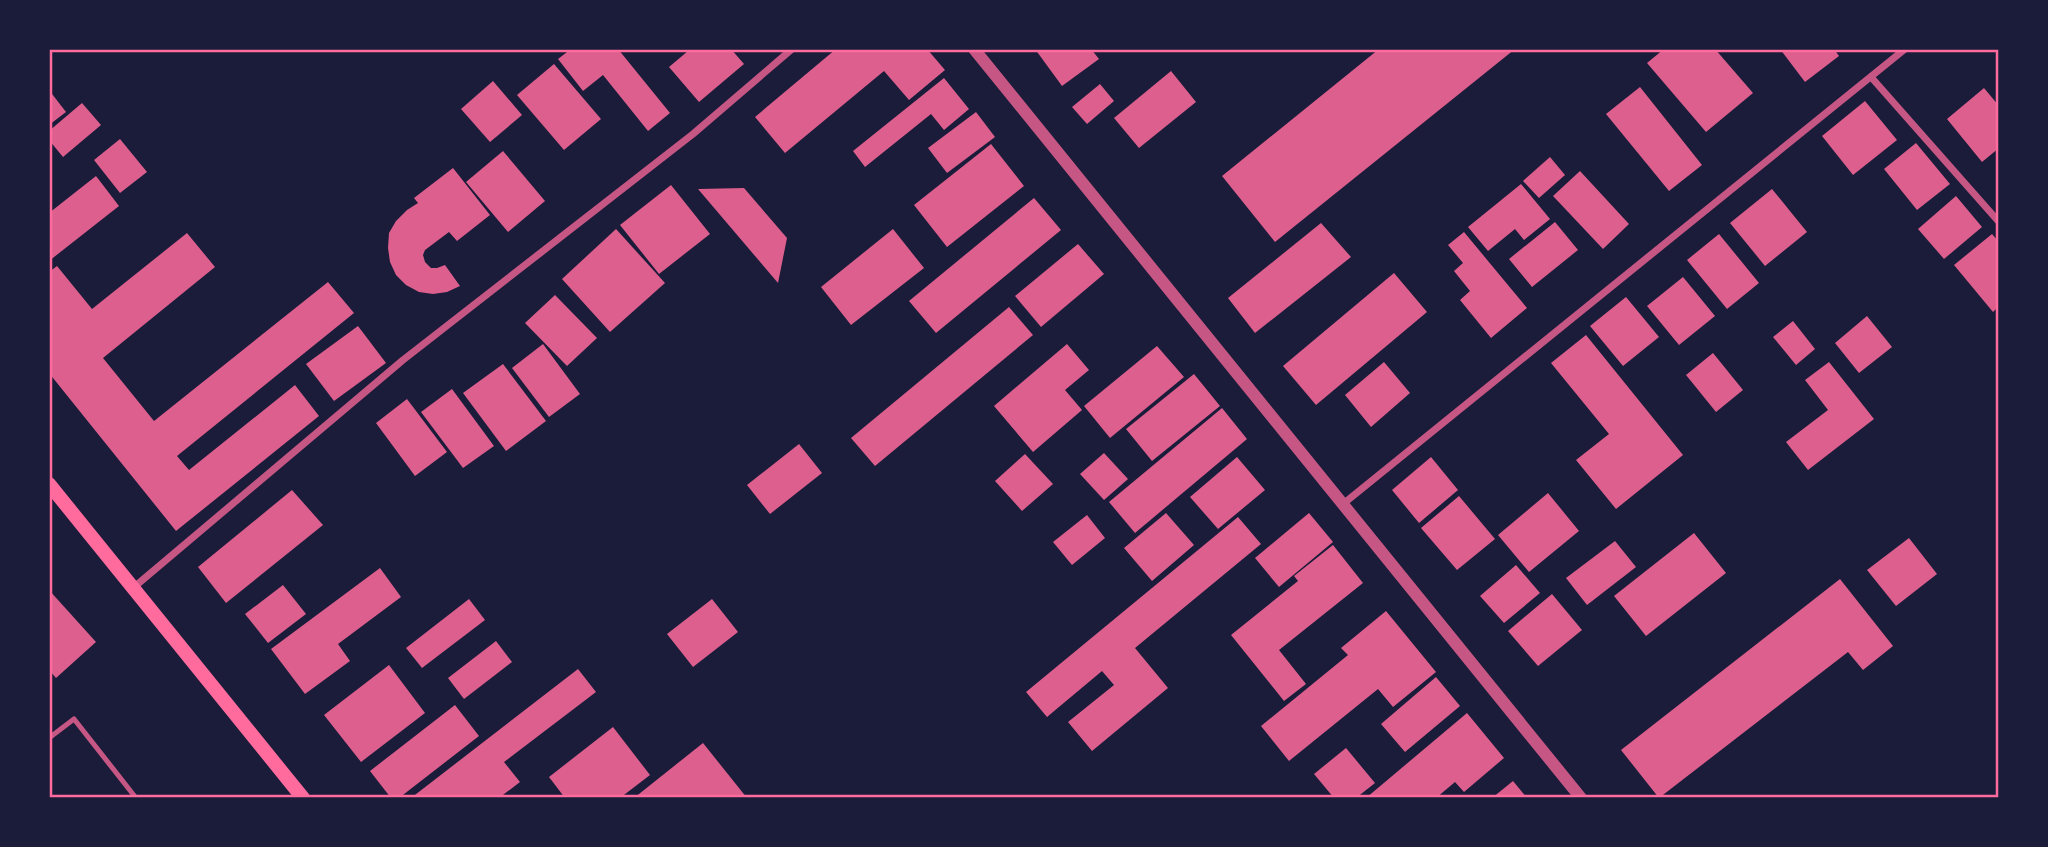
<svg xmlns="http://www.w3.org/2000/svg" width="2048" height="847" font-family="Rubik,sans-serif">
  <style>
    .building { fill: #dd5f8e }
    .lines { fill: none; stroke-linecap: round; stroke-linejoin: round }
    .service { stroke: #c65784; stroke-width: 5 }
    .minor { stroke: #c65784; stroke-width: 7 }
    .tertiary { stroke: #c65784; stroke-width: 12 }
    .secondary { stroke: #ff6b9d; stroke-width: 14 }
    .neatline { fill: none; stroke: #ff6b9d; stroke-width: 2.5 }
  </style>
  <rect width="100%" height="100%" fill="#1b1b3a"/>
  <g class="building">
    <path d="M571,49H618L670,113L648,131L603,75L583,91L558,59Z"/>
    <path d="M686,49H731L744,64L699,102L669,67L688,51Z"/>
    <path d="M836,49H927L945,70L909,100L884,71L785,153L755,117Z"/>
    <path d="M1035,49H1091L1099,59L1062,86Z"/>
    <path d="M1379,49H1515L1275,242L1222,176Z"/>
    <path d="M1664,49H1715L1753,93L1706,132L1647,63Z"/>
    <path d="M1780,49H1834L1839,56L1805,82Z"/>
    <path d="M554,64L601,119L564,150L517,95Z"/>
    <path d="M1171,71L1196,102L1139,148L1114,118Z"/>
    <path d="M944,78L969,109L944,130L931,114L865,167L853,151Z"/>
    <path d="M493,81L522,115L490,142L461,109Z"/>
    <path d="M1100,84L1114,101L1087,124L1072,107Z"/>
    <path d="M1640,87L1702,165L1669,191L1606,114Z"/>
    <path d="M1984,88L1999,106V148L1982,162L1947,119Z"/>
    <path d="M49,90L66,112L49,125Z"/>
    <path d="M1865,101L1897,140L1853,175L1822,136Z"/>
    <path d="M82,103L101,125L63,157L49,140V131Z"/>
    <path d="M976,112L995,137L947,173L928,148Z"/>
    <path d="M120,139L147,172L120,193L94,160Z"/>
    <path d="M1916,143L1950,184L1917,210L1884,169Z"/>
    <path d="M991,144L1024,186L947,247L914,205Z"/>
    <path d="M503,151L545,201L508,232L466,182Z"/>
    <path d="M1550,157L1565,175L1539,198L1523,181Z"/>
    <path d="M453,168L490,215L457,241L449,232L425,250L423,255L425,262L431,268H437L445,265L460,286L447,292L433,294L419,292L406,285L396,275L390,262L388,248L389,233L396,221L407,210L418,203L414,198Z"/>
    <path d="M1580,171L1629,224L1603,249L1553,196Z"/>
    <path d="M96,176L119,206L49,261V213Z"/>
    <path d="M1521,184L1550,219L1524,240L1515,229L1488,251L1468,227Z"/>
    <path d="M671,185L710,234L659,274L620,225Z"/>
    <path d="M744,188L787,238L778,283L698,189Z"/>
    <path d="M1772,189L1807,232L1765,266L1730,223Z"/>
    <path d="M1956,196L1982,227L1944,259L1918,229Z"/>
    <path d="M1034,198L1061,230L936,333L909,301Z"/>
    <path d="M1555,222L1578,250L1532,287L1509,259Z"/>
    <path d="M1321,223L1351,257L1255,333L1228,298Z"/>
    <path d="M616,229L665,283L610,332L562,279Z"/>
    <path d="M893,229L924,268L851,325L821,287Z"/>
    <path d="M1464,232L1527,308L1491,338L1460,300L1470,291L1454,271L1463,263L1448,245Z"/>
    <path d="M187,233L215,267L103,358L154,421L328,282L354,313L177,456L189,470L295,385L319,416L176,531L49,373V272L57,266L92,309Z"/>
    <path d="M1719,234L1759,283L1727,309L1687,260Z"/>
    <path d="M1992,234L1999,242V306L1993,312L1954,265Z"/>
    <path d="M1078,244L1104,274L1041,327L1015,296Z"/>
    <path d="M1394,273L1427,312L1316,405L1283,366Z"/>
    <path d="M1683,277L1715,316L1679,345L1647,306Z"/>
    <path d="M555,295L597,338L567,366L525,323Z"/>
    <path d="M1626,297L1659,337L1623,366L1590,326Z"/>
    <path d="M1009,307L1033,335L875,466L851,438Z"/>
    <path d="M1867,316L1892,347L1859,373L1835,343Z"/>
    <path d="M1793,321L1815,349L1796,365L1773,337Z"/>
    <path d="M358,326L386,363L334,401L306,364Z"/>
    <path d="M1586,335L1683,455L1616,509L1576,460L1609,434L1551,363Z"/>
    <path d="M543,344L580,394L549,417L512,368Z"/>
    <path d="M1067,344L1089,370L1065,390L1082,410L1033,452L994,406Z"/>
    <path d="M1157,346L1184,377L1110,438L1084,406Z"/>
    <path d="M1713,353L1743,390L1716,412L1686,375Z"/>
    <path d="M1384,362L1410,393L1371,427L1345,395Z"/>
    <path d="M1829,362L1874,419L1808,470L1786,442L1828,410L1805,380Z"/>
    <path d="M503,364L546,421L506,451L463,393Z"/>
    <path d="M1194,374L1220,406L1152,461L1126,429Z"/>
    <path d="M452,389L494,446L463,468L421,412Z"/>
    <path d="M407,399L447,452L415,476L376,423Z"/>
    <path d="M1222,408L1247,439L1135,533L1109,502Z"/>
    <path d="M799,444L822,473L770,514L747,485Z"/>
    <path d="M1104,453L1128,479L1104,500L1080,474Z"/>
    <path d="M1025,454L1053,484L1022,511L995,481Z"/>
    <path d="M1237,457L1265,490L1218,529L1190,497Z"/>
    <path d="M1431,457L1458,490L1419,523L1392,490Z"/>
    <path d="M292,490L323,525L226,603L198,567Z"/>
    <path d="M1548,493L1579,531L1529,572L1498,535Z"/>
    <path d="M1459,496L1495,539L1457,570L1421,528Z"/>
    <path d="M1166,513L1194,545L1152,581L1124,548Z"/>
    <path d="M1309,513L1333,542L1279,587L1255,558Z"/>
    <path d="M1087,515L1105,538L1072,565L1053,542Z"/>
    <path d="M1238,517L1261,544L1135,648L1168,688L1092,751L1068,722L1114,685L1102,671L1047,717L1026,692Z"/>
    <path d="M1694,533L1726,573L1646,636L1614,596Z"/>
    <path d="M1909,538L1937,574L1896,606L1867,570Z"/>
    <path d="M1615,541L1636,567L1587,605L1566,578Z"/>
    <path d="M1333,545L1363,583L1279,650L1306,684L1284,701L1231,635L1298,581L1294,576Z"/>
    <path d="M1516,565L1540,593L1504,623L1480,596Z"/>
    <path d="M380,568L401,597L338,644L350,661L305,694L271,649Z"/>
    <path d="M1840,579L1893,646L1863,670L1848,652L1659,798L1621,750Z"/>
    <path d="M283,585L306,614L268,643L245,614Z"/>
    <path d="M49,590L96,642L56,678L49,670Z"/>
    <path d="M1552,594L1582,630L1538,666L1508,631Z"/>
    <path d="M469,599L485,620L422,668L406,648Z"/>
    <path d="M712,599L738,632L693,667L667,634Z"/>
    <path d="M1386,611L1436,672L1393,707L1378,689L1289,761L1261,726L1348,655L1341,648Z"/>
    <path d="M496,641L512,662L464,699L448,678Z"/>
    <path d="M389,665L425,713L361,762L324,715Z"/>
    <path d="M578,669L596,692L504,762L520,782L499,798H411Z"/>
    <path d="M1436,677L1460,706L1405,752L1381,724Z"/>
    <path d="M455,705L479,736L399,798H391L370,771Z"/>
    <path d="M1467,713L1504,758L1464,792L1455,782L1436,798H1366Z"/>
    <path d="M613,727L650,775L620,798H565L549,777Z"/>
    <path d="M703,743L747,798H634Z"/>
    <path d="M1346,748L1375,783L1356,798H1334L1314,774Z"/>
    <path d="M1513,781L1527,798H1492Z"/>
  </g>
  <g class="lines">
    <path class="service" d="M49,738L74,719L136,798"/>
    <g class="minor">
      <path d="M1871,77L1999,222"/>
      <path d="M1343,504L1905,49"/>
      <path d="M133,588L403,360L693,134L792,49"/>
    </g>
    <path class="tertiary" d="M974,49L1581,798"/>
    <path class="secondary" d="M49,484L303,798"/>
  </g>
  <rect width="2048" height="847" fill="none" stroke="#1b1b3a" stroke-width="102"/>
  <rect x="51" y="51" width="1946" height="745" class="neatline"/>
</svg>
